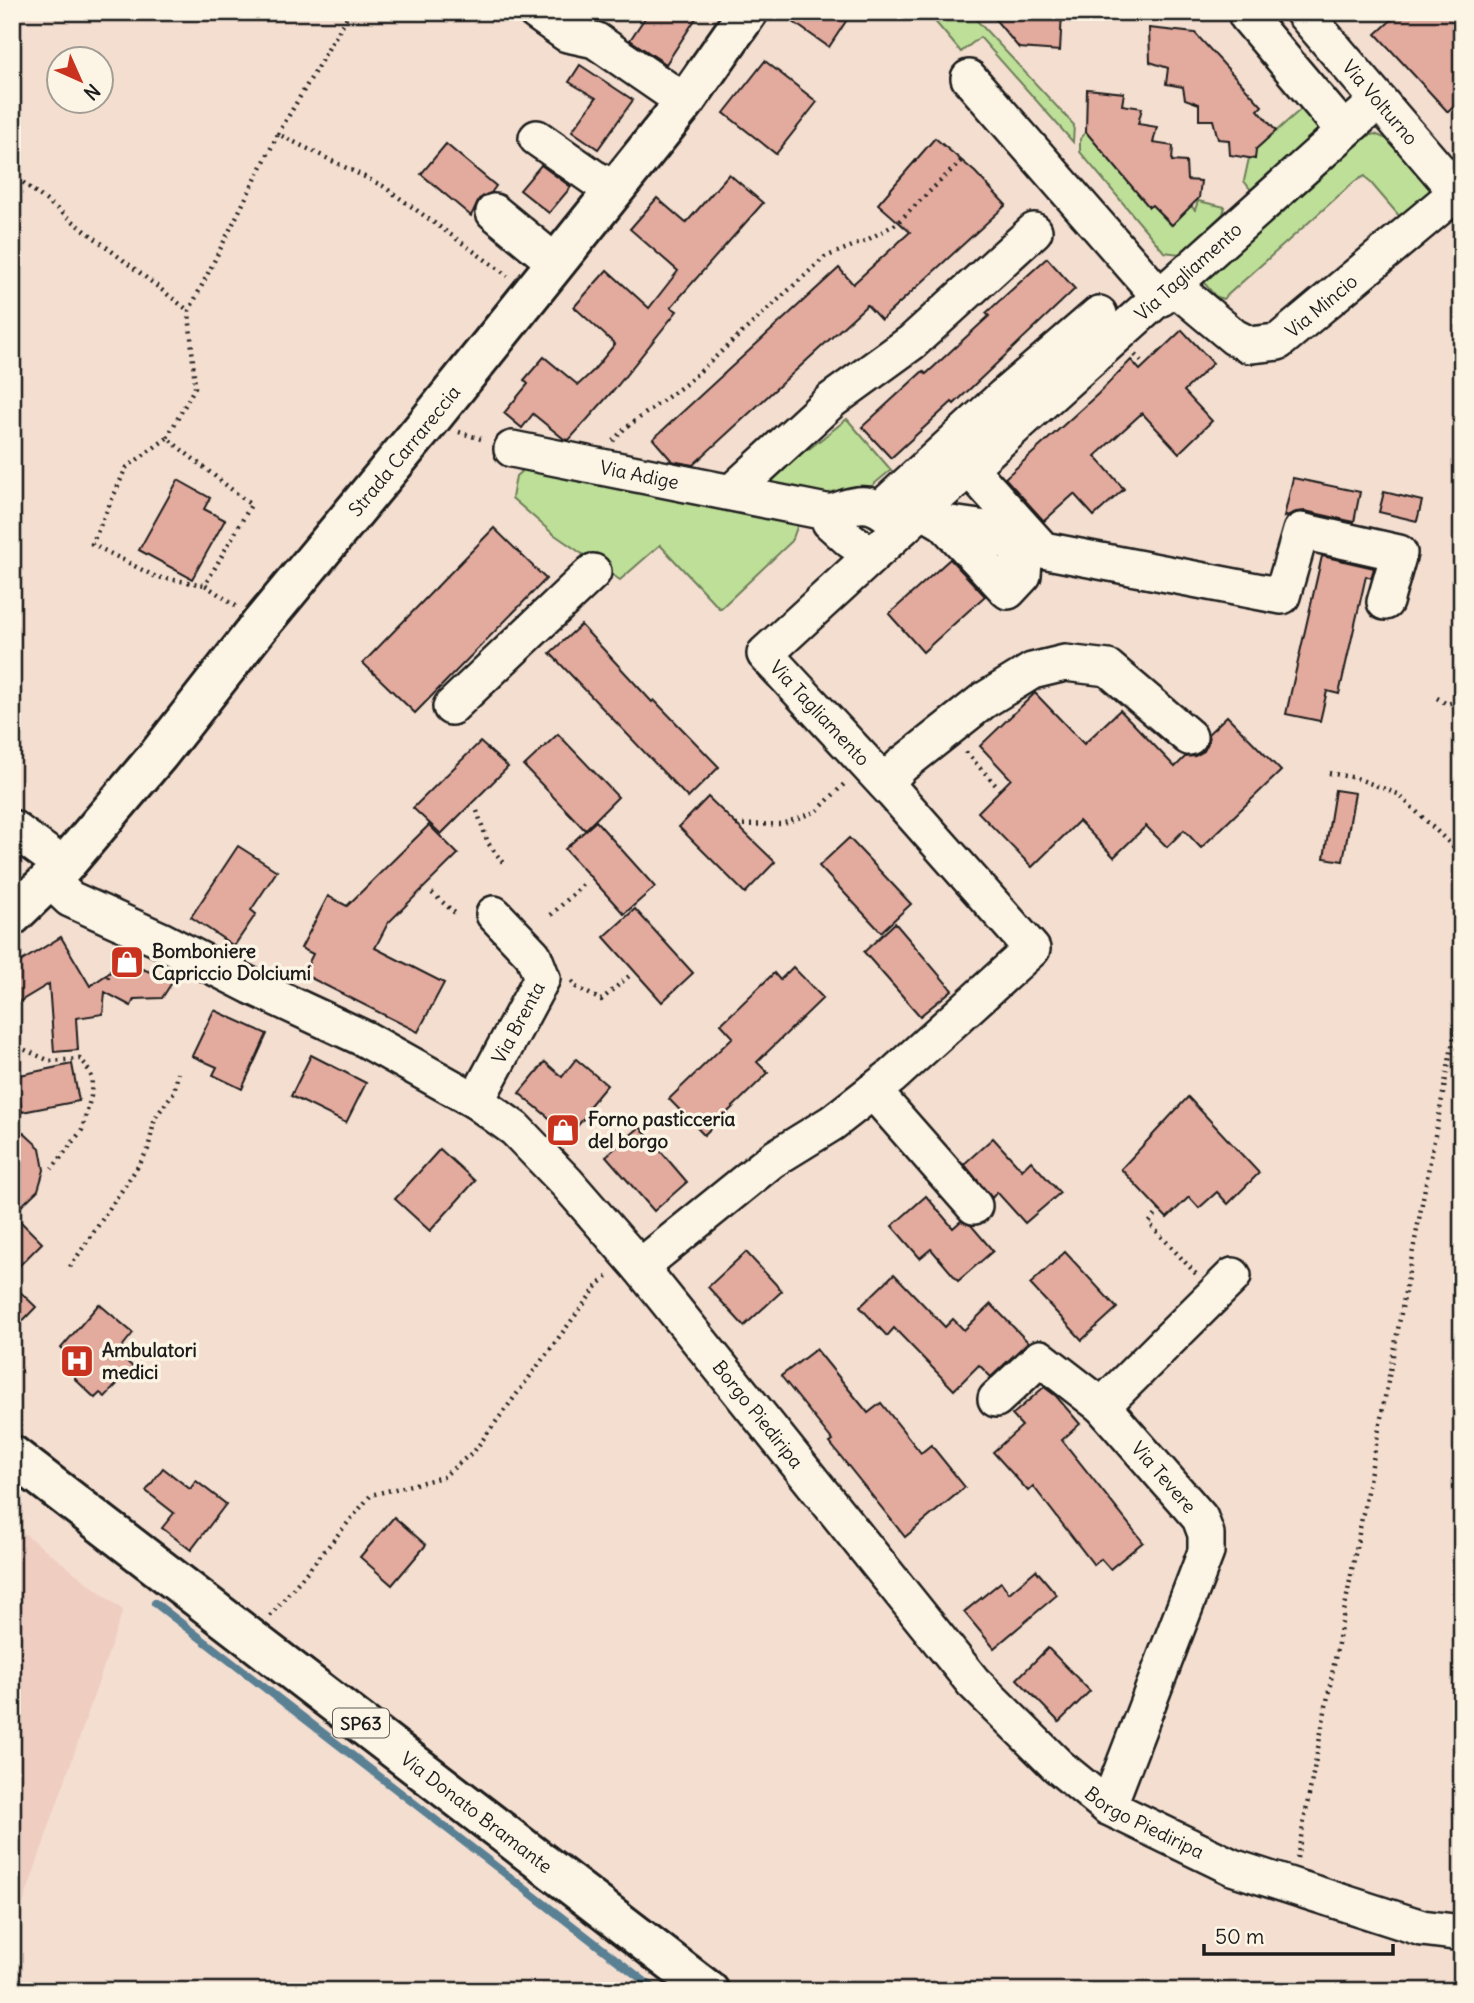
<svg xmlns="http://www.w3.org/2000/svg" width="1474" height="2003" font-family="Delius,sans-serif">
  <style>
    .built { fill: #efcec1 }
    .green { fill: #bedf98; stroke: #6d7e5a; stroke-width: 2 }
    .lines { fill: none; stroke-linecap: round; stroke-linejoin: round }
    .stream { stroke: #5a8094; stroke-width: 8 }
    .building { fill: #e3aa9e; stroke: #1c1c1c; stroke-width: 2 }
    .minor-casing { stroke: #1c1c1c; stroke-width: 40 }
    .major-casing { stroke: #1c1c1c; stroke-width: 44 }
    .path { stroke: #1c1c1c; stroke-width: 4.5; stroke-dasharray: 2 5; stroke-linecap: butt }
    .minor { stroke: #fcf5e5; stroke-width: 35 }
    .major { stroke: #fcf5e5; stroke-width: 38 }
    .labels { text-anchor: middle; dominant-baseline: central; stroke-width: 7; stroke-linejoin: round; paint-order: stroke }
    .shield { fill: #fcf5e5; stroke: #5f5d58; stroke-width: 2 }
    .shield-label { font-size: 18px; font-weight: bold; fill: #1c1c1c }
    .street-label { font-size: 19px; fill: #1c1c1c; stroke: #fcf5e5 }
    .poi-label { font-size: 19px; font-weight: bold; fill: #1c1c1c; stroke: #fcf5e5; text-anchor: start }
  </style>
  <rect width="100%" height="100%" fill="#f4ded0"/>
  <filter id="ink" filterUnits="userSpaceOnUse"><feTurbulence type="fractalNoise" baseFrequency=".0143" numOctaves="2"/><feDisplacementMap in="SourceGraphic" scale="14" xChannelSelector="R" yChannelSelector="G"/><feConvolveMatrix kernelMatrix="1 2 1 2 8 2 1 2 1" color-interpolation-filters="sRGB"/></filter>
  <g filter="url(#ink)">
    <path class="built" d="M12,1524L123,1610L12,1936Z"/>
    <g class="green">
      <path d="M927,12H969L1074,125L1073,142L980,37L961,52Z"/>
      <path d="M1308,103L1325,124L1251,190L1244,181L1249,158H1255L1256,149Z"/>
      <path d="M1086,132L1149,207L1152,205L1171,225L1191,206L1195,210L1198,201L1225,207L1223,214L1180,254L1164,252L1080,152V139Z"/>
      <path d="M1375,134L1389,140L1433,192L1401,218L1365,176L1355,181L1223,299L1215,296L1201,279L1359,138Z"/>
      <path d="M847,419L891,470L856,499L774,486L769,480L785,460L809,449Z"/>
      <path d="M531,463L792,516L797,527L792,541L720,609L660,545L620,580L552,533L512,498L516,476Z"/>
    </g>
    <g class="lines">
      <path class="stream" d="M155,1603L657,1991"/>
    </g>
    <g class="building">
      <path d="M649,12H700L666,64L630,40Z"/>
      <path d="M779,12H852L829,47Z"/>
      <path d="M989,12H1062L1060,51L1019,48Z"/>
      <path d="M1400,12H1462V99L1448,112L1376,34Z"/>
      <path d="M1149,28L1195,33L1262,106L1258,110L1276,131L1256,149L1255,159L1230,155L1229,140L1218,139L1213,120H1199V104L1185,99L1183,87L1166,84L1168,68L1150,62Z"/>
      <path d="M765,61L817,102L776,154L724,113Z"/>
      <path d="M580,65L633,100L598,149L572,131L596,98L569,82Z"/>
      <path d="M1087,89L1124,93L1122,105L1142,108L1138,124L1157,127L1153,143L1173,146L1172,161L1186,162L1187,180L1201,181L1199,198L1172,225L1152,205L1149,207L1086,132Z"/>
      <path d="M935,138L975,172L1006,205L881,320L867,305L693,465L672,461L653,439L839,268L853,284L910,232L878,204Z"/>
      <path d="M446,144L496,186L491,193L479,199L471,216L421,174Z"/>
      <path d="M541,165L571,187L549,213L520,190Z"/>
      <path d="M729,174L763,203L671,307L677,311L618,385L569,440L564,439L533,414L522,428L504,413L528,384L524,380L544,357L578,385L593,371L615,344L574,307L607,270L649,308L678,271L630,229L657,198L686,223Z"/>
      <path d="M1047,258L1075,289L954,404L952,402L891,458L862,427L923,371L926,374L989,316L986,313Z"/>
      <path d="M1182,330L1213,363L1184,391L1212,421L1179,453L1142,413L1095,456L1124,489L1094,516L1074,494L1044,521L1005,478L1098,394L1131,360L1140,370Z"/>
      <path d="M1293,478L1360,492L1354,522L1305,511L1296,512L1284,517Z"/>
      <path d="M178,480L210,498L204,509L225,520L192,579L139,550Z"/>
      <path d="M1384,492L1422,501L1417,521L1379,512Z"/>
      <path d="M494,528L546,579L415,713L363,663Z"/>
      <path d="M1322,556L1374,568L1371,578L1366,576L1339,694L1327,691L1320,721L1286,714Z"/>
      <path d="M950,559L985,596L923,652L889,614Z"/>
      <path d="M581,625L652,702L654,700L719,767L688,798L550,653Z"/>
      <path d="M1035,693L1084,744L1120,710L1175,767L1185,757L1195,756L1204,751L1209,741L1208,734L1227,716L1281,771L1201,848L1184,830L1167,847L1146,826L1114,857L1079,821L1032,867L978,812L1011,779L980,746Z"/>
      <path d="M558,734L618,797L585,830L524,766Z"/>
      <path d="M480,742L508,767L441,834L413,808Z"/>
      <path d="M1335,790L1355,793L1343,861L1324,858Z"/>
      <path d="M708,797L775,862L745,893L679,827Z"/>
      <path d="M596,821L655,887L624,914L565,849Z"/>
      <path d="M429,825L458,854L388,923L375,948L444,983L418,1032L303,974L313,954L301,948L328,896L347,906Z"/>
      <path d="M849,838L911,904L881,932L819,866Z"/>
      <path d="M238,846L277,871L251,910L256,914L234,946L191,917Z"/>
      <path d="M635,909L693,973L662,1002L604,937Z"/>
      <path d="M895,923L952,990L920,1016L864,952Z"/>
      <path d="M61,937L90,986L116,968L120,960L173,981L162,998L134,999L131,1006L105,992L103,1014L76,1018L78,1050L54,1052L49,984L12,1006V967Z"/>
      <path d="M793,967L823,998L757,1062L768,1073L704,1135L669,1099L733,1037L721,1024L774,973L780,980Z"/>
      <path d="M214,1010L267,1034L242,1089L213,1075L217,1067L192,1056Z"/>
      <path d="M311,1055L366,1083L346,1123L291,1096Z"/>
      <path d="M576,1059L607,1085L586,1110L589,1112L570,1135L519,1093L545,1062L562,1077Z"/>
      <path d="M72,1064L79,1101L22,1112L15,1076Z"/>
      <path d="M1188,1097L1259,1173L1228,1204L1217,1192L1199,1208L1189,1197L1167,1218L1121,1169Z"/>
      <path d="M12,1122L40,1148L44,1170L38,1190L13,1214L42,1243L12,1273Z"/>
      <path d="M640,1127L687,1182L654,1211L606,1156Z"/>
      <path d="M993,1138L1022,1170L1031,1161L1060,1193L1025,1223L997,1192L992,1198L964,1164Z"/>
      <path d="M440,1149L475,1181L430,1231L395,1199Z"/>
      <path d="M926,1196L953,1228L961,1221L971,1225L993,1251L958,1281L931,1249L920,1258L892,1226Z"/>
      <path d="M746,1252L782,1291L744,1326L708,1287Z"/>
      <path d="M1065,1252L1117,1308L1082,1340L1030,1284Z"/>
      <path d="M894,1274L945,1327L953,1319L964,1330L991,1304L1028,1342L991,1377L979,1365L954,1390L894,1328L887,1336L860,1307Z"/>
      <path d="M12,1284L36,1307L12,1332Z"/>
      <path d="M99,1304L133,1333L117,1353L133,1367L105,1397L100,1393L95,1398L75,1379L77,1361L61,1348Z"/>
      <path d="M816,1349L868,1413L881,1403L921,1453L931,1445L965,1487L905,1537L830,1443L833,1441L781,1376Z"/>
      <path d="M1044,1387L1056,1396L1080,1424L1062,1440L1143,1542L1110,1569L1101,1559L1094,1565L1033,1486L1028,1491L993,1452L1022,1426L1012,1415Z"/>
      <path d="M163,1468L190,1489L196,1481L226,1504L191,1550L162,1528L174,1513L146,1491Z"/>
      <path d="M394,1517L426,1545L392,1585L360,1557Z"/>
      <path d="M1036,1570L1057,1595L994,1648L964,1612L1001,1582L1009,1593Z"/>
      <path d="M1048,1648L1090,1691L1059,1722L1017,1679Z"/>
    </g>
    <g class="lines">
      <g class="minor-casing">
        <g id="minor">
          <path d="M536,12L567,34L595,40L685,102"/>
          <path id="s1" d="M1303,12L1457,192"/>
          <path d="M1247,16L1335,120"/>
          <path d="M969,78L1161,298"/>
          <path d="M537,138L594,178L615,189"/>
          <path d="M494,212L556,263"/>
          <path id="s2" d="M1173,286L1234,337L1250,345L1278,342L1462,188"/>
          <path id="s3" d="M512,449L831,513C865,499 876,502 902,528"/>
          <path d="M969,468L1043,550L1282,596L1301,531L1399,553L1385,602"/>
          <path d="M732,492L832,400L912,342L1034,231"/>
          <path d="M881,509L1004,396L1099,314"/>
          <path d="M922,510L944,523L986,529L1013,544L1024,561L1023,575L1008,591L944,523"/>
          <path d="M831,513L830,522L850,540L872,555"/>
          <path d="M451,707L593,572"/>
          <path d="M885,783L902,765L983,701L1032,671L1065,663L1108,668L1189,737"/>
          <path d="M12,828L64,866"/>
          <path id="s4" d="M51,881L70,899L163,941L251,986L365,1039L476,1101L515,1129L567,1183L640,1267L973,1682L1058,1766L1108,1807L1232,1867L1422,1928L1462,1933"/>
          <path d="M873,1091L974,1206"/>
          <path id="s5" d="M476,1101L542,978L533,955L494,914"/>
          <path id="s6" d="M640,1267L772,1160L832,1123L891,1077L1032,949L893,792L765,654L902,528L1378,101"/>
          <path d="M996,1399L1040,1358L1102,1406"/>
          <path d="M1108,1807L1206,1552V1534L1200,1518L1102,1406L1233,1276"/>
        </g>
      </g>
      <g class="major-casing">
        <g id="major">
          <path id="s7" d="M12,916L64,866L159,754L260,625L430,420L685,102L748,12"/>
          <path id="s8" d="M12,1455L709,1991"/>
        </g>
      </g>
      <g class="path">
        <path d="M278,134L350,12"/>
        <path d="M12,174L189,311"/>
        <path d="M1135,355L1145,365"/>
        <path d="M459,432L484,440"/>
        <path d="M167,438L126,468L92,544L156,577L205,585"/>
        <path d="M613,441L624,429L687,383L825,257L865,241L896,224L961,161"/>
        <path d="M236,606L205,585L251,505L167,438L195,387L189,311L278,134L383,186L508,276"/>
        <path d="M1437,698L1447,704L1462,700"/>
        <path d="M966,752L1000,790"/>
        <path d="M1329,773L1356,778L1398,794L1462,855"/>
        <path d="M477,811L488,843L504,864"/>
        <path d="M736,825L782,824L817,811L845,783"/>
        <path d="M432,893L455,913"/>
        <path d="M551,915L585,883"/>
        <path d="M108,978L118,952"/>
        <path d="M572,981L576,987L601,1000L629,976"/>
        <path d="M12,1044L50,1061L80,1059L86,1065L92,1078L91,1096L82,1130L52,1169"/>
        <path d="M1160,1210L1149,1223L1196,1274"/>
        <path d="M70,1267L141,1162L148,1149L155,1118L174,1092L178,1073"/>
        <path d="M270,1616L371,1495L443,1477L475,1450L598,1285L609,1275"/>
        <path d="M1297,1858L1462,994"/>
      </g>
      <use href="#minor" class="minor"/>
      <use href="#major" class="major"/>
    </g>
  </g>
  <defs>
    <g id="shop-square" transform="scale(1.75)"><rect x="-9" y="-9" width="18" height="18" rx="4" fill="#c8321e" stroke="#fcf5e5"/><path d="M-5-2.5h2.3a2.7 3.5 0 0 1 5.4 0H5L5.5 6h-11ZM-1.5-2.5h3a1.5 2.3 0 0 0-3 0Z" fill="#fff"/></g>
    <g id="hospital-square" transform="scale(1.75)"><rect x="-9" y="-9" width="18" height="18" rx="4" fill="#c8321e" stroke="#fcf5e5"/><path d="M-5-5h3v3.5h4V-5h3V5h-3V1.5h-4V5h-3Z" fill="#fff"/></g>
  </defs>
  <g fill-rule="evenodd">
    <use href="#shop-square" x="127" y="962"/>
    <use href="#shop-square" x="563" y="1130"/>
    <use href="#hospital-square" x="77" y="1361"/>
  </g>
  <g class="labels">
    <rect class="shield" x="333" y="1708.5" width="56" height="29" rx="5"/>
    <g class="shield-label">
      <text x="361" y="1723">SP63</text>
    </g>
    <g class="street-label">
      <text stroke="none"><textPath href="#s1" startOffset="119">Via Volturno</textPath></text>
      <text stroke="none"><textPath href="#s6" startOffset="1474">Via Tagliamento</textPath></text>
      <text stroke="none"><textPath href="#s2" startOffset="182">Via Mincio</textPath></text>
      <text stroke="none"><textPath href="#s7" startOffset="609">Strada Carrareccia</textPath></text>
      <text stroke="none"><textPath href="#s3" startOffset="130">Via Adige</textPath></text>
      <text transform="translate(820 713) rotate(47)">Via Tagliamento</text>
      <text stroke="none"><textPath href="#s5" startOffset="89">Via Brenta</textPath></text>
      <text stroke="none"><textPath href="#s4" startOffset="903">Borgo Piediripa</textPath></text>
      <text transform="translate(1164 1477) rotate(49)">Via Tevere</text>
      <text stroke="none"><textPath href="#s8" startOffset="586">Via Donato Bramante</textPath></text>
      <text stroke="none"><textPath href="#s4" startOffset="1470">Borgo Piediripa</textPath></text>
    </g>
    <g class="poi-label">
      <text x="152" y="951">Bomboniere<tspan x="152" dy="22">Capriccio Dolciumi</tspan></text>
      <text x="588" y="1119">Forno pasticceria<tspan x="588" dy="22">del borgo</tspan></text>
      <text x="102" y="1350">Ambulatori<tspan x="102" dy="22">medici</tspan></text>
    </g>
  </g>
  <rect width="1474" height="2003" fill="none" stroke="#fcf5e5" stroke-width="42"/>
  <rect x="21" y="21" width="1432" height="1961" fill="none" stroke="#1c1c1c" stroke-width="2.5" filter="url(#ink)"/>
  <g transform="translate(80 80) rotate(135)"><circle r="33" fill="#fcf5e5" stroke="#a29e95" stroke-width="2"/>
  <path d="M0-5L12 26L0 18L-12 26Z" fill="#c8321e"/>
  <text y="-10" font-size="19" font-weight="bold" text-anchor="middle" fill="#1c1c1c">N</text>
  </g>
  <path d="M1204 1944v10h189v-10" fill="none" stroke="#1c1c1c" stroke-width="3.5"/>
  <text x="1215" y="1944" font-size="21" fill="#1c1c1c" stroke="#fcf5e5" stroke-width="5" paint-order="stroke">50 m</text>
</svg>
